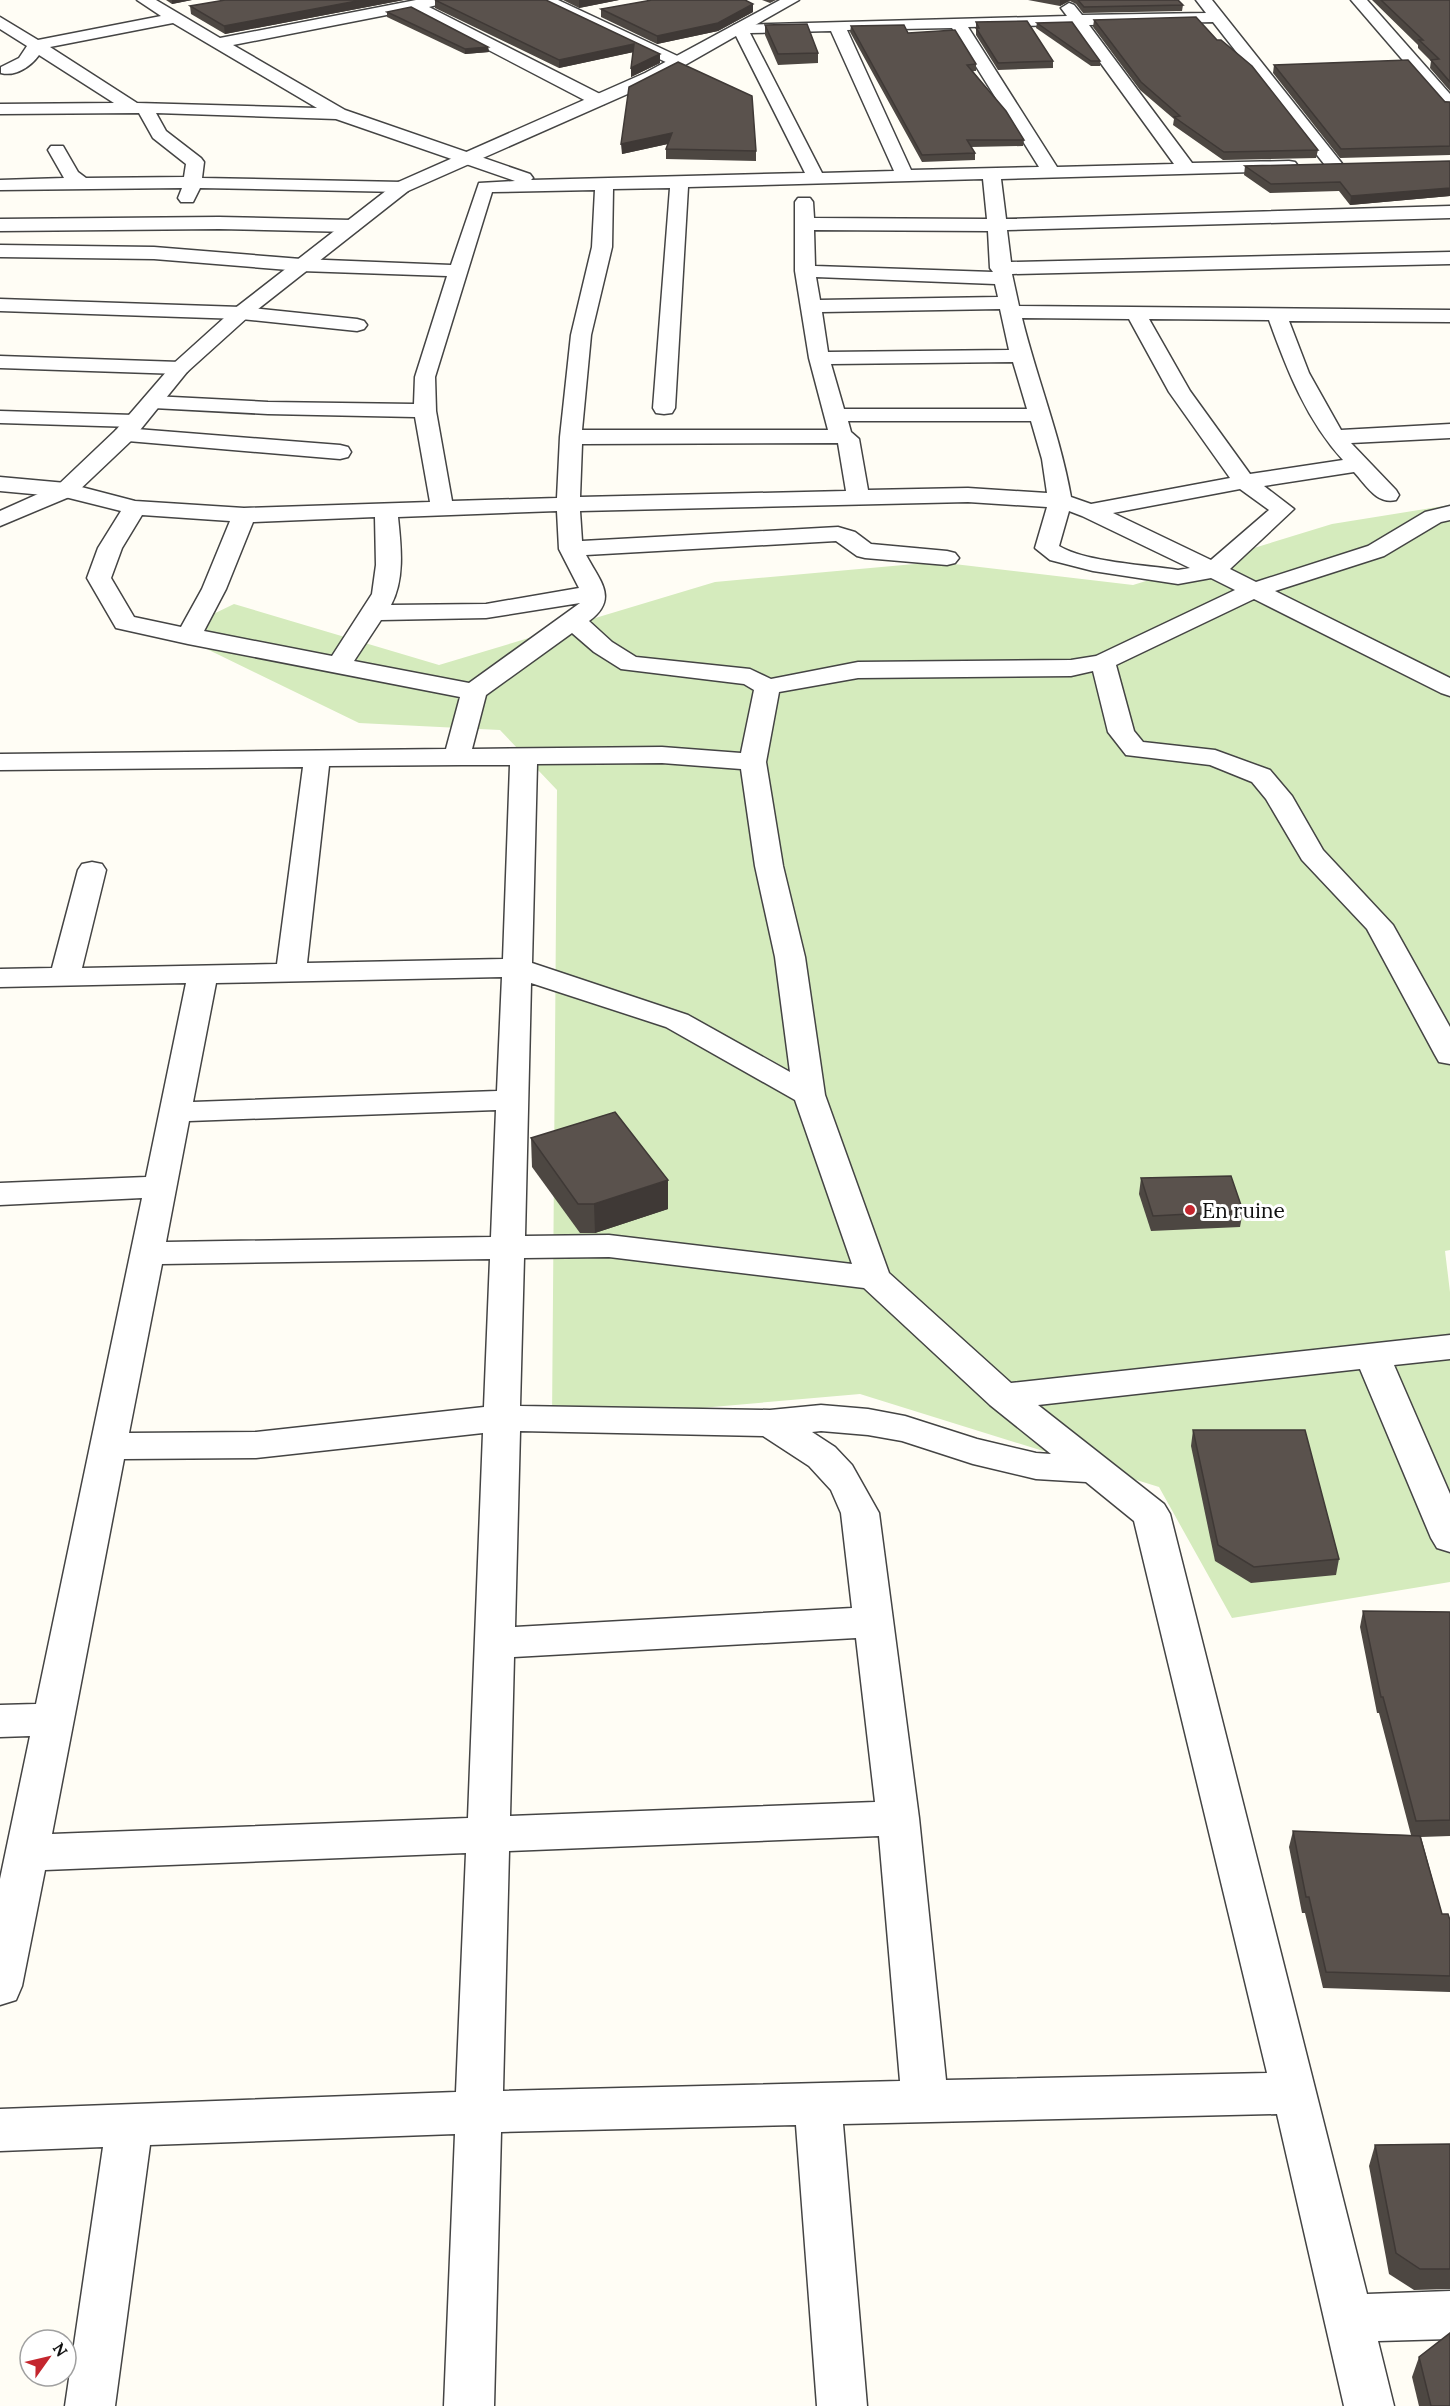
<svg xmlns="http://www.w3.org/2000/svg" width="1450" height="2406" font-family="Lora,serif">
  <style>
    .green { fill: #d5ebbd }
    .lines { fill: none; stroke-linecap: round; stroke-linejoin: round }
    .minor-casing { stroke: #444; stroke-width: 3 }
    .tertiary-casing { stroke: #444; stroke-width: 3 }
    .minor { fill: #fff; fill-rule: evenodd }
    .tertiary { fill: #fff; fill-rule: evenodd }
    .wall { fill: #4d4742 }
    .shaded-wall { fill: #3f3936 }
    .building { fill: #5a524d; stroke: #3f3936; stroke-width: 1.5 }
    .poi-dot { fill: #c4262e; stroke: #fff; stroke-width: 2 }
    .labels { text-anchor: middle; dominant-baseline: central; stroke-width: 6; stroke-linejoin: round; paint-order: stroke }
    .poi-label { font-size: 21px; fill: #111; stroke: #fff; text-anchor: start }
  </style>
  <rect width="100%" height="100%" fill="#fffdf5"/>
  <path class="green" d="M1450,505V1250L1445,1251L1450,1292V1582L1232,1618L1159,1487L860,1394L552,1421L557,790L500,730L359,723L174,633L234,604L439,665L715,582L937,562L1133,585L1332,524Z"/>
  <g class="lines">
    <g class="minor-casing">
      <g id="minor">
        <path d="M137,0H156L220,38L416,0H448L445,3L429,7L604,96L606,100L604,104H592L412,10L233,45L345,110L530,174L533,178L531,180L805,173L732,28L734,25L1067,16L1061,8L1069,3L1074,5L1082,15L1206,13L1196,0H1212L1340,161L1343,165L1340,169H1328L1213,22L1089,25L1192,163L1289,161L1295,162L1298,166L1295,170L1289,171L1001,179L1006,219L1450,206V218L1007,230L1011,262L1450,252V264L1012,274L1019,306L1450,310V322L1289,321L1309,373L1341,430L1450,424V438L1351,443L1396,490L1399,495L1396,500C1377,505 1366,485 1354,472L1264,486L1294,509L1230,569L1256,582L1368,546L1425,512L1450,506V520L1441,522L1384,556L1275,591L1450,678V696L1441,693L1254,599L1116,665L1134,731L1143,742L1215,750L1270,770L1292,796L1323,850L1393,925L1450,1027V1064L1439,1062L1435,1055L1367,929L1302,860L1266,799L1252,782L1210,765L1126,755L1108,732L1093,671L1071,676L858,678L779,692L766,762L783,866L805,957L825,1095L889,1273L1011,1383L1450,1335V1359L1394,1365L1450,1494V1552L1437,1548L1431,1538L1360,1369L1038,1405L1164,1504L1170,1514L1367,2294L1450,2291V2339L1378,2341L1394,2406H1344L1277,2114L843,2124L867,2406H817L796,2125L501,2132L494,2406H444L455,2134L150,2145L115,2406H65L103,2147L0,2151V2109L456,2092L466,1853L45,1870L22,1986L16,2000L0,2005V1879L30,1736L0,1737V1705L36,1704L142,1198L0,1205V1183L146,1177L186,983L0,987V969L52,968L78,870L82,864L92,862L102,864L106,870L82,968L277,964L303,767L0,770V754L446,749L460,697L188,644L116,628L87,578L98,548L121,511L65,497L0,491V477L66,483L135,501L244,508L430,502L415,417L268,414L153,408L145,407L142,402L145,397L153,396L268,402L414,404L415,377L447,276L301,271L154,259L0,257V245L154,247L301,259L451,265L479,183L515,181L336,119L156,113L166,131L201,158L204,162L202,178L402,182L408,183L411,187L408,191L402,192L200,188L193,202H181L178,198L182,188L0,190V180L64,178L48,150L51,146H63L78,172L86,178L184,177L186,164L153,138L139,113L0,114V104L114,103L39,55C31,66 16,77 1,73V67L19,58L27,46L0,29V17L38,40L161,16ZM173,23L317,108L137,103L50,47ZM1073,25L1174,164L1057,167L968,27ZM952,28L1039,167L911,170L847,30ZM831,31L894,171L822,173L750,33ZM983,179L987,219L814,218L813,202L810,198H798L795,202V271L809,358L828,430H582L591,335L612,247L613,189L670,188L653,408L656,413L664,414L672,413L675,408L688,187ZM595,190L592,247L571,335L560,437L557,498L452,501L436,411L435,377L492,192ZM814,230L988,231L990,268L993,272L815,266ZM816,277L995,284L998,297L820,300ZM1000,309L1009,350L828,352L822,312ZM1022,318L1129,319L1169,392L1230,478L1091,504L1071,497C1060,435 1037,379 1022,318ZM1149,319L1269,320C1287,370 1307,421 1343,460L1250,474L1190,391ZM1013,362L1027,409H844L831,364ZM848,421H1031L1042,459L1047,493L968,488L868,490L859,439L851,432ZM838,443L846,491L580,497L582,444ZM1240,489L1269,510L1211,560L1113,513ZM968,502L1047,507L1035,548L1050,560L1093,571L1178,584L1211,578L1235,590L1096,656L1071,660L858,662L771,679L750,669L636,657L612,642L589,621C619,599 600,581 586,555L836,541L857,556L865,558L947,565L955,563L959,558L955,553L947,551L871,544L855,532L838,527L582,541L580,511ZM557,511L559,549L579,588L486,604L391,605C405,579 401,546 398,517ZM1069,511L1082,516L1190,568L1178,570C1146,565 1085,562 1059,546ZM142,515L230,521L202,589L181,627L134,617L111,578L122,548ZM375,517L376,565L372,594L332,656L204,631L226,589L253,522ZM580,603L469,683L354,661L381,620L486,618ZM572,633L594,652L621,669L744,684L754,690L741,753L662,747L472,749L486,695ZM662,763L741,769L755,866L775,957L790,1072L688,1015L532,963L537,764ZM461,765H510L503,959L307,963L329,766ZM502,977L497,1091L193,1102L216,983ZM531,983L666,1027L795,1100L852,1264L609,1235L525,1236ZM496,1110L491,1237L166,1242L189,1121ZM609,1257L864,1288L990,1405L1051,1454L1036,1453L977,1439L905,1416L868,1409L821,1405L770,1410L520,1406L524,1258ZM490,1259L484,1407L256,1432L129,1433L162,1264ZM520,1431L763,1436L809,1466L831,1490L841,1513L852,1608L515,1627ZM821,1431L868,1435L902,1441L973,1464L1036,1479L1086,1482L1134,1521L1267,2073L946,2080L919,1818L879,1513L852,1465L835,1447L812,1432ZM483,1433L468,1818L52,1834L124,1459L256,1458ZM856,1638L875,1802L510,1816L514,1657ZM879,1836L900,2081L503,2091L509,1851Z"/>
        <path d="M538,0H558L684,59L686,62L678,67L672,65L541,3Z"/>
        <path d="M1351,0H1367L1450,94V109L1444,108Z"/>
        <path d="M219,217L351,220L358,222L360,226L358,230L351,232L219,229L0,231V219Z"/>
        <path d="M0,299L241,307L357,319L364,321L367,325L364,329L357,331L241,319L0,311Z"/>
        <path d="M0,356L180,362L187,364L190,368L187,372L180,374L0,368Z"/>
        <path d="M0,411L134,415L142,416L145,421L142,426L134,427L0,423Z"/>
        <path d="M124,428L340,445L348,447L351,452L348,457L340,459L116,440L113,435L116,430Z"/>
      </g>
    </g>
    <g class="tertiary-casing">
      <path id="tertiary" d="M780,0H799L657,81L408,191L248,317L187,372L132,440L74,495L0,526V511L58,485L116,430L173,364L234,309L396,183L645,73Z"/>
    </g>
    <use href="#minor" class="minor"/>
    <use href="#tertiary" class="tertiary"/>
  </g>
  <g class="wall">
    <path d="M166,0H192L172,4Z"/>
    <path d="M225,0H404L225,34L191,14L190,6Z"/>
    <path d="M435,0L660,54V63L631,77V68L633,52L559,68L435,8Z"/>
    <path d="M563,0H619L579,8Z"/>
    <path d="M762,0H776L770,3Z"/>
    <path d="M1028,0H1178L1183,5L1182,11L1083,13L1076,4L1070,1L1060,6Z"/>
    <path d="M1372,0H1450V91L1430,68L1431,61L1418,48V45Z"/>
    <path d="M601,9L753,12L718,31L657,44L601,17Z"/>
    <path d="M387,12L488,47L489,52L465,54L387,17Z"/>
    <path d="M1094,20L1318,150L1316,158L1223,160L1173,125L1174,119L1140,90L1093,27Z"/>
    <path d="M976,22L1053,61V68L998,70L976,35Z"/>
    <path d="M1037,23L1100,61V66H1091L1036,28Z"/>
    <path d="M765,25L818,53V63L778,65L765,35Z"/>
    <path d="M851,26L908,33L976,64V71H973L1024,140L1023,146L971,147L975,153V160L922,162L850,32Z"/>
    <path d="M1274,65L1450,102V155L1340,158L1273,73Z"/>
    <path d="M629,87L756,151V161L666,159V149L668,144L622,154Z"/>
    <path d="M1450,161V196L1350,205L1339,191L1270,193L1244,175L1245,166Z"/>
    <path d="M531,1138L668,1209L595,1233H580L532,1167Z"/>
    <path d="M1141,1178L1243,1211L1240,1227L1151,1231L1139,1194Z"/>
    <path d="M1193,1430L1339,1559L1336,1575L1251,1583L1215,1561L1191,1446Z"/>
    <path d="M1363,1611L1450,1612V1836L1421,1837L1442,1914L1450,1920V1992L1323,1988L1305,1913H1302L1289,1847L1293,1831L1411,1835L1379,1713H1377L1360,1627Z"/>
    <path d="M1450,2144V2289L1414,2290L1389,2274L1369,2166L1375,2145Z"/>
    <path d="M1419,2357L1450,2406H1419L1412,2377Z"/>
  </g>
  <g class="shaded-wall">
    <path d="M172,0H192L172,4Z"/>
    <path d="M362,0H404L225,34L224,26Z"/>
    <path d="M579,0H619L579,8Z"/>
    <path d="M1060,0H1070L1060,6Z"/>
    <path d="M753,4V12L718,31L657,44V36Z"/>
    <path d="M634,44V52L559,68V60Z"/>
    <path d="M488,47L489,52L465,54V49Z"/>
    <path d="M660,54V63L631,77V68Z"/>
    <path d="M672,133V143L622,154L621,144Z"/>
    <path d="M1450,188V196L1350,205L1351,196Z"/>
    <path d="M668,1180V1209L595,1233L594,1204Z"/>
  </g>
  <g class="building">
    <path d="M225,0H362L224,26L190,6Z"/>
    <path d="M435,0H546L660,54L631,68L634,44L559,60Z"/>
    <path d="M652,0H745L753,4L718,23L657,36L601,9Z"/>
    <path d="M1078,0H1178L1183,5L1084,7Z"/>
    <path d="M1381,0H1450V82L1431,60L1439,59L1419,40H1423Z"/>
    <path d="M411,7L488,47L465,49L387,12Z"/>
    <path d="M1196,17L1217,40H1221L1252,66L1318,150L1224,152L1174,117L1180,116L1141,82L1094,20Z"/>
    <path d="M1027,21L1053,61L998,63L976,28H979L976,22Z"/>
    <path d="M1072,22L1100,61H1091L1037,23Z"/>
    <path d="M807,24L818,53L778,54L765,25Z"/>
    <path d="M904,25L908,33L955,30L976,64L967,65L1006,111L1024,140H967L975,153L922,155L851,26Z"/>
    <path d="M1408,60L1445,102H1450V146L1341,149L1274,65Z"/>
    <path d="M678,62L752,96L756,151L666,149L672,133L621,144L629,87Z"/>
    <path d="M1450,161V188L1351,196L1340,182L1271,184L1245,166Z"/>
    <path d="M615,1112L668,1180L594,1204H578L531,1138Z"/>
    <path d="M1231,1176L1243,1211L1153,1216L1141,1178Z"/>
    <path d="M1193,1430H1305L1339,1559L1254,1567L1218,1545Z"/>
    <path d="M1363,1611L1450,1612V1820L1416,1821L1383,1697H1381Z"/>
    <path d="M1293,1831L1420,1836L1442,1914H1448L1450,1920V1976L1326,1972L1309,1897H1306Z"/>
    <path d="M1450,2144V2269H1420L1396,2253L1375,2145Z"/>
    <path d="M1450,2333V2406H1431L1419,2357Z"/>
  </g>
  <circle class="poi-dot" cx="1190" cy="1210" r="6"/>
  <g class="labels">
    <g class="poi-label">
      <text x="1202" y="1210">En ruine</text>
    </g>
  </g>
  <g transform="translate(48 2358) rotate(56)"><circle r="28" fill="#ffffff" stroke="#a0a0a0" stroke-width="1.5"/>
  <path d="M0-4.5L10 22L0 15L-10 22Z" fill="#c4262e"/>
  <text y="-9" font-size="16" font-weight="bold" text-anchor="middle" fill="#111111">N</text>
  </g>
</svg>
